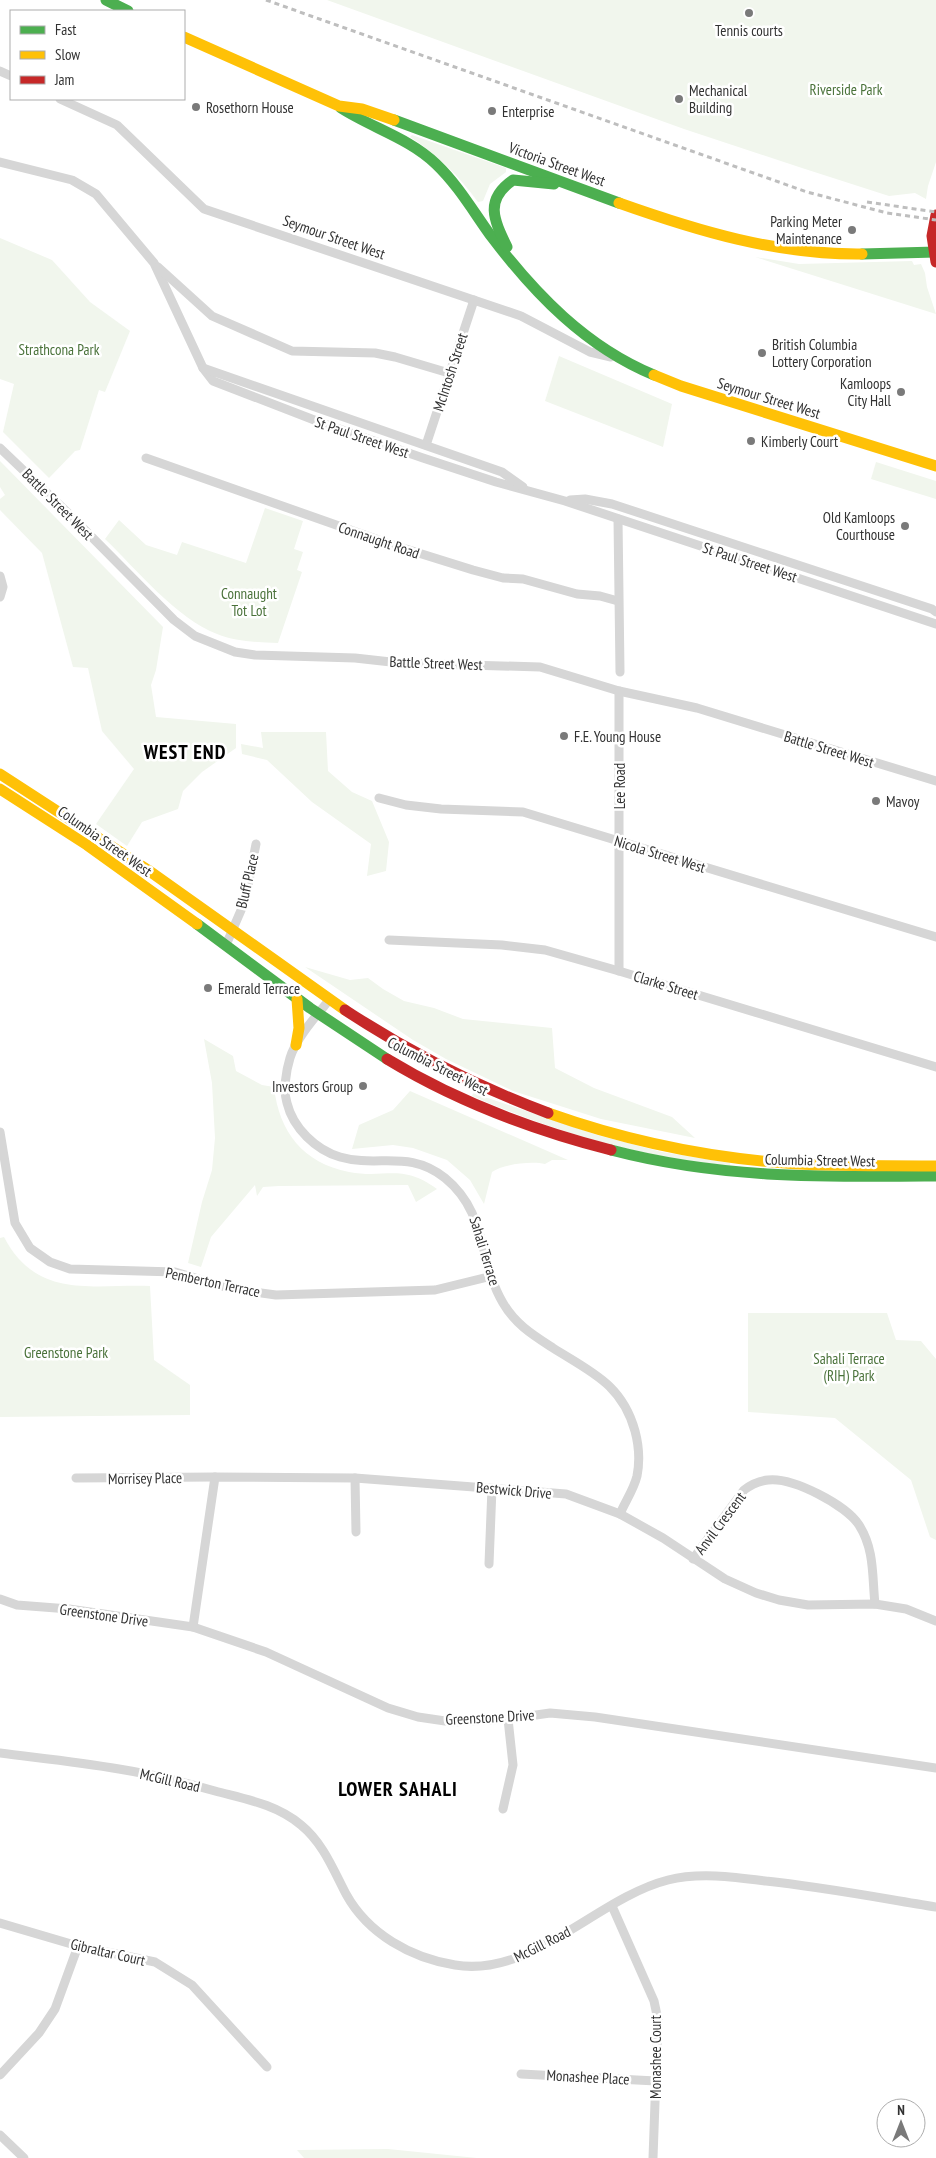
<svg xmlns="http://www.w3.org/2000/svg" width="936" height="2158" font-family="'PT Sans Narrow',sans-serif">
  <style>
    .green { fill: #f1f6ed }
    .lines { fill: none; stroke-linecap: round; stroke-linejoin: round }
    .street { stroke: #d6d6d6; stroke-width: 9 }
    .fast { stroke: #4caf50; stroke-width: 11 }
    .slow { stroke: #ffc107; stroke-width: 11 }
    .jam { stroke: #c62828; stroke-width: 11 }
    .rail { stroke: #bebebe; stroke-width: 3; stroke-dasharray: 5 4; stroke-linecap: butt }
    .poi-dot { fill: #7a7a7a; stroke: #fff; stroke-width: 2 }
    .labels { text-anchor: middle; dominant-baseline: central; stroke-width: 5; stroke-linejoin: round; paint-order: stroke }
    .poi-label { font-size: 15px; fill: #323232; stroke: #fff; text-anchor: start }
    .park-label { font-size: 15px; fill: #4a723a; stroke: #fff }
    .street-label { font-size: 15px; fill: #323232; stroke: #fff }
    .district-label { font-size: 20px; font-weight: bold; letter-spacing: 1px; fill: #000; stroke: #fff }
  </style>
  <rect width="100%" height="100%" fill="#fff"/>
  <g class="green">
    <path d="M327,0H936V162L928,186L926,199L915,193L889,196L802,168L684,129Z"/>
    <path d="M412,135L506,168V172L490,184L483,201L478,202C459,176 437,154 410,137Z"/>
    <path d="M0,238L52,260L90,302L130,331L105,392L99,390L80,450L75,451L49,478L3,432L14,384L0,379Z"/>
    <path d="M755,257L799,264L912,261L914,265L921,264L925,273L927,287L936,314Z"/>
    <path d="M559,356L672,404L663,447L545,401Z"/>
    <path d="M0,461L163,627L156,670L151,685L156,717L236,724V748L202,772L183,791L178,809L142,822L127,846L96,824L134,769L102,731L88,668L73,667L42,553L0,510V499L5,495L0,487Z"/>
    <path d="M876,462L936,481V499L871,479Z"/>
    <path d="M265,508L303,521L294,549L303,552L297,570L302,572L278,643C258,642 236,642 217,634C177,619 136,569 105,539L119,520L146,545L177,555L182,542L246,563Z"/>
    <path d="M261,732H326L328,771L352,792L372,801L389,842L386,871L367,876L371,844L312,802L267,760L242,754L241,744L263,748Z"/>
    <path d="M305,967L350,980L368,978L383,989L404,1001L434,1008L463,1019L552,1028L555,1068L594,1088L672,1117L695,1138L601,1119L513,1091L446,1059L413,1040Z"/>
    <path d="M204,1039L233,1056L236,1071L262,1085L274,1087C279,1132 303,1163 349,1172C386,1179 401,1163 437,1189L416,1202L408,1185L279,1186L263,1187L257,1196L255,1185L211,1237L201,1267L188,1263L202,1202L212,1170L215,1138L212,1083Z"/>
    <path d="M410,1091L568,1160H552L545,1164C532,1161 503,1164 492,1172L484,1204L470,1180L447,1160L413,1148L393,1145L352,1149L359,1125L393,1110Z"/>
    <path d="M473,1093L597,1135L662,1152L730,1163V1166C707,1163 684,1160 662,1156C596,1144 533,1122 472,1096Z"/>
    <path d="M4,1237C37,1300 92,1284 150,1286L154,1360L190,1385V1415L0,1417V1238Z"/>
    <path d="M748,1313H887L896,1340L921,1341L936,1359V1540L930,1537L911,1480L835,1418L748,1412Z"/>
    <path d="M388,2149L477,2158H304L297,2150Z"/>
  </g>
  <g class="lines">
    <g class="street">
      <path d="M0,71L11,76"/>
      <path d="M60,99L117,125L204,209L521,316L590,352L611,357"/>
      <path d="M0,162L72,180L96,194L154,263L203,368L213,381L322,423L423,458L496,482L565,501L936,624"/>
      <path d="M158,267L212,316L292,351L375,353L395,357L449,373"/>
      <path d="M203,368L502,472L523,487"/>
      <path d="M426,445L474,300"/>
      <path d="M0,448L67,512L174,620L195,636L235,652L255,655L355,658L400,663L540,667L619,691L697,708L936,781"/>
      <path d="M146,458L393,545L473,570L503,578L523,579L577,594L600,596L618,601"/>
      <path d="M570,500L585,499L612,504L932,609L936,612"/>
      <path d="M618,519L620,672"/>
      <path d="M0,576L3,587L0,597"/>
      <path d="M619,691V971"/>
      <path d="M379,798L406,805L441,809L523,812L936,937"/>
      <path d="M389,940L502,945L545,950L619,971L936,1067"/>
      <path d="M226,945L245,901L256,844"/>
      <path d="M330,999C317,1015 296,1038 290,1058C286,1071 283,1090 287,1103C293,1128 316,1150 340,1157C378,1168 409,1149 445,1178C488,1213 478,1261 503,1303C515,1324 533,1335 553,1348C591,1372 622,1384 635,1431C639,1446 640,1461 637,1476C634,1489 625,1502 620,1514"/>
      <path d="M0,1132L15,1223L30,1248L50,1262L70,1269L175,1272L232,1289L276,1295L435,1290L492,1276"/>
      <path d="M76,1478L215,1477"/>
      <path d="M355,1478L356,1532"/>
      <path d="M693,1559L744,1490C752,1484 758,1481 768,1480C793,1477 846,1505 859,1525C875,1550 872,1577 875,1604"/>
      <path d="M489,1564L492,1488"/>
      <path d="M0,1599L17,1605L69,1609L193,1627L266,1652L388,1708L418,1717L452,1722L508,1719L550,1713L595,1717L936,1768"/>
      <path d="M193,1627L215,1477L355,1478L566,1494L620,1514L663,1538L725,1579L756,1593L779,1600L808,1605L875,1604L906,1609L936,1621"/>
      <path d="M0,1753C39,1758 79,1762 119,1769C151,1774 183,1782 215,1791C245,1799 276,1804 301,1825C323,1843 333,1869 346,1894C368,1934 411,1958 455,1965C532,1978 597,1898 668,1880C699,1872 735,1877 766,1881C823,1887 880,1898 936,1907"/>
      <path d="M503,1809L513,1765L508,1719"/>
      <path d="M612,1906L654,2001L658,2020L653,2158"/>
      <path d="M0,1923L78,1946L155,1962L192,1985L267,2067"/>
      <path d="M521,2074L656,2081"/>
      <path d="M0,2075L39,2033L55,2009L78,1946"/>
      <path d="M0,2135L24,2158"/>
    </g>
    <g class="fast">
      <path d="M106,0L128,11"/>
      <path d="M341,108C372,128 409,138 436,164C458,185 473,211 491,236C535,294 586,347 654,375"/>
      <path d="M394,120L619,203"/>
      <path d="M507,247C494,220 484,200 513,180L554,184"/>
      <path d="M862,254L936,252"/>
      <path d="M197,924L310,1008L387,1059"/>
      <path d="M611,1150C722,1179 823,1177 936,1176"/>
    </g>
    <g class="slow">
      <path d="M184,37L339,106L362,109L394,120"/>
      <path d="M619,203C698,231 777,255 862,254"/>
      <path d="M654,375L681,386L936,466"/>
      <path d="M0,774L148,870L345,1010"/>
      <path d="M0,789L87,845L197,924"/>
      <path d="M296,1045L299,1028L297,999"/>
      <path d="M548,1113C624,1140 704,1157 785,1163C835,1167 886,1165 936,1166"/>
    </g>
    <g class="jam">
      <path d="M936,215L932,236L936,262"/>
      <path d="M345,1010C409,1052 476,1086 548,1113"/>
      <path d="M387,1059C456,1101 533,1130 611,1150"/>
    </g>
    <g class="rail">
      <path d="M266,0L807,192L887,213L936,220"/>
      <path d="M867,202L936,212"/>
    </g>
  </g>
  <g class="poi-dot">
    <circle cx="749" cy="13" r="5"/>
    <circle cx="679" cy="99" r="5"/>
    <circle cx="196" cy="107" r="5"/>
    <circle cx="492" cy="111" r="5"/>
    <circle cx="852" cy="230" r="5"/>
    <circle cx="762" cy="353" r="5"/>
    <circle cx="901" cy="392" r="5"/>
    <circle cx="751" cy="441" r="5"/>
    <circle cx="905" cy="526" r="5"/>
    <circle cx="564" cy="736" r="5"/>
    <circle cx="876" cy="801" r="5"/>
    <circle cx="208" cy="988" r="5"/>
    <circle cx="363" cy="1086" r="5"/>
  </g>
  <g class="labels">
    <g class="poi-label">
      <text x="749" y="30" text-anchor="middle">Tennis courts</text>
      <text x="689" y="90">Mechanical<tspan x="689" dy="17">Building</tspan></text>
      <text x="206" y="107">Rosethorn House</text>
      <text x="502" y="111">Enterprise</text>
      <text x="842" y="221" text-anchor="end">Parking Meter<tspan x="842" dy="17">Maintenance</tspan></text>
      <text x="772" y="344">British Columbia<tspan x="772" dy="17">Lottery Corporation</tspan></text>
      <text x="891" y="383" text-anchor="end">Kamloops<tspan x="891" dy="17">City Hall</tspan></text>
      <text x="761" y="441">Kimberly Court</text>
      <text x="895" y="517" text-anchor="end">Old Kamloops<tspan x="895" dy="17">Courthouse</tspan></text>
      <text x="574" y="736">F.E. Young House</text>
      <text x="886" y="801">Mavoy</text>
      <text x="218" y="988">Emerald Terrace</text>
      <text x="353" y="1086" text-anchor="end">Investors Group</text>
    </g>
    <g class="park-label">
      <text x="846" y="89">Riverside Park</text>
      <text x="59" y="349">Strathcona Park</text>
      <text x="249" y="593">Connaught<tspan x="249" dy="17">Tot Lot</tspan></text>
      <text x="66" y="1352">Greenstone Park</text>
      <text x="849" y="1358">Sahali Terrace<tspan x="849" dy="17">(RIH) Park</tspan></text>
    </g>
    <g class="street-label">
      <text transform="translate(557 164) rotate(20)">Victoria Street West</text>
      <text transform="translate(334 237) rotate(19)">Seymour Street West</text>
      <text transform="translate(450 372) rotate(-72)">McIntosh Street</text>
      <text transform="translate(769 398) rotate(17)">Seymour Street West</text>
      <text transform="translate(362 437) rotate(19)">St Paul Street West</text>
      <text transform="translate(58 504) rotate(45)">Battle Street West</text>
      <text transform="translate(379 540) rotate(19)">Connaught Road</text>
      <text transform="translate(750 562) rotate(18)">St Paul Street West</text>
      <text transform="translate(436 663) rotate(2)">Battle Street West</text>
      <text transform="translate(829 749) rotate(17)">Battle Street West</text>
      <text transform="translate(619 786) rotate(-90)">Lee Road</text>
      <text transform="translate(105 841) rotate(35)">Columbia Street West</text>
      <text transform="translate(660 854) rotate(17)">Nicola Street West</text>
      <text transform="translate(247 881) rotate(-77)">Bluff Place</text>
      <text transform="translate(666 985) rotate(17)">Clarke Street</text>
      <text transform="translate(438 1066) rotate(27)">Columbia Street West</text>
      <text transform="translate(820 1160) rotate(1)">Columbia Street West</text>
      <text transform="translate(485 1251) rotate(73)">Sahali Terrace</text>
      <text transform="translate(213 1282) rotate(12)">Pemberton Terrace</text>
      <text transform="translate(145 1478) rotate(-1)">Morrisey Place</text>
      <text transform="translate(514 1490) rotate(5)">Bestwick Drive</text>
      <text transform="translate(720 1523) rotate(-53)">Anvil Crescent</text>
      <text transform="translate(104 1615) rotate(8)">Greenstone Drive</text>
      <text transform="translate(490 1717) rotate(-3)">Greenstone Drive</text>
      <text transform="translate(170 1780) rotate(13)">McGill Road</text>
      <text transform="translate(542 1944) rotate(-27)">McGill Road</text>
      <text transform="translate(108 1952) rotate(13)">Gibraltar Court</text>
      <text transform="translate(655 2057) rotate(-90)">Monashee Court</text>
      <text transform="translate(588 2077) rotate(3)">Monashee Place</text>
    </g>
    <g class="district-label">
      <text x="185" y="752">WEST END</text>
      <text x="398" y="1789">LOWER SAHALI</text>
    </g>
  </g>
  <rect x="10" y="10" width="175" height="90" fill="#ffffff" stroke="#adadad"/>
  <rect x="20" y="26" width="25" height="8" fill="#4caf50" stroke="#adadad"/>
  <text x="55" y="35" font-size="15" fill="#323232">Fast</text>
  <rect x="20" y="51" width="25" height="8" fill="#ffc107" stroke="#adadad"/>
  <text x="55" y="60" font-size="15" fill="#323232">Slow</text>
  <rect x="20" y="76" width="25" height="8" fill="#c62828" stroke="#adadad"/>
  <text x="55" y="85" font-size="15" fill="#323232">Jam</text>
  <g transform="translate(901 2123)"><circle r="24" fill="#ffffff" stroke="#adadad"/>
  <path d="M0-4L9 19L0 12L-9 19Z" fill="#7a7a7a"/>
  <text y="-8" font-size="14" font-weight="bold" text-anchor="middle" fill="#323232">N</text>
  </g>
</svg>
